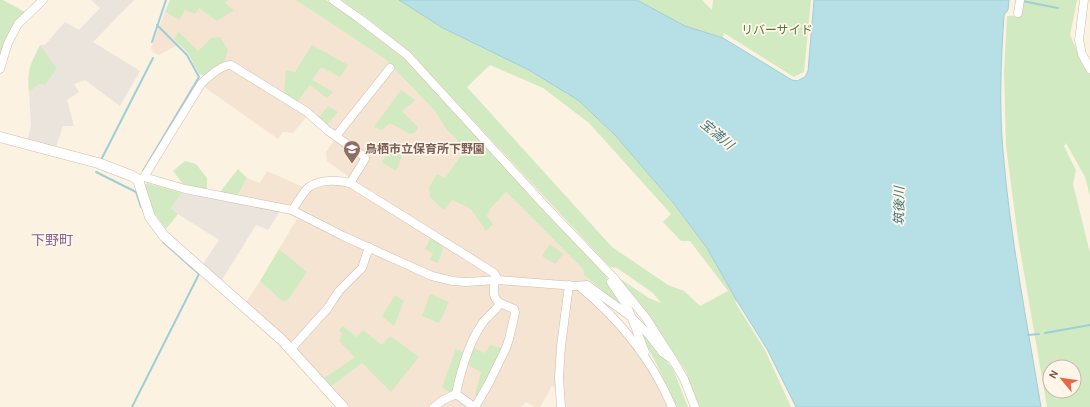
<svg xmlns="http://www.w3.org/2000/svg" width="1090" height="407" font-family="Karla,'Noto Sans JP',sans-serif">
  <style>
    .residential { fill: #f4e4d1 }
    .industrial { fill: #ebe4dd }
    .green { fill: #d2eac1; fill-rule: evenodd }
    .water { fill: #b7e0e6; stroke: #9dcfd8 }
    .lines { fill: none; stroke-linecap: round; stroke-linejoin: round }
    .stream { stroke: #9dcfd8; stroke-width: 2 }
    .minor-casing { stroke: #d0bcac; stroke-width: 9 }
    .tertiary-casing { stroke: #d0bcac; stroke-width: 11 }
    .minor { stroke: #fff; stroke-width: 8 }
    .tertiary { stroke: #fff; stroke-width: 10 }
    .labels { text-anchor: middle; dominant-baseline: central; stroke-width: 3.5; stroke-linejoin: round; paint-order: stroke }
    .park-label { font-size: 12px; fill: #527a40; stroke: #fff6e9 }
    .education-label { font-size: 12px; font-weight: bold; fill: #785e54; stroke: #fff6e9; text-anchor: start }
    .water-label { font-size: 13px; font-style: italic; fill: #3f7781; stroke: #fff6e9 }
    .quarter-label { font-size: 14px; fill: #866498; stroke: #fff6e9 }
  </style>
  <rect width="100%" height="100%" fill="#fcf2e2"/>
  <path class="residential" d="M228,0H296L385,59L435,111L446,129L464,147L459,158L445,178L437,174L429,187L444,210L452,200L487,216L491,208L506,192L583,269L584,275L594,285L592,294L620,320L661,373L675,407H557V389L552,386L540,407H535L526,402L521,407H350L332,386L362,363L369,370L363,330L356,337L342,334L355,357L324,378L288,340L246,302L260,281L283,302L289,299L306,273L279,249L297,219L281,210L235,202L247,178L260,183L267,171L305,188L347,181L349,177L327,161L326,152L335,139L307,116L293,133L283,132L278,139L203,86L211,38L198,51L174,39L179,44L159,55L153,52L151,48L165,12L180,20L185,10L199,8L234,10L225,3Z"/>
  <g class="industrial">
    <path d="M91,0H134L93,42L140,71L120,106L85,80L74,84L79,92L67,100L74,126H63L56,147L28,139L31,125L29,92L57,68L40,45H45L65,22L79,30L100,8Z"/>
    <path d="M182,193L281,210L268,230L256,225L222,280L203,264L219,240L178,214L171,208Z"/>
  </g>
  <g class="green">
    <path d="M0,0H3L25,12L0,59Z"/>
    <path d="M170,0H228L225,3L234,10L217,21L199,8L195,14L185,10L180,20L165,12Z"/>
    <path d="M296,0H326L358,22L404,58L606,275L610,287L619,300V305L584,275L583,269L506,192L491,208L487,216L493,224L486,231L471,209L452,200L444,210L430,197L429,187L437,174L445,178L459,158L464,147L446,129L435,111L385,59Z"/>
    <path d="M341,0H399L443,28L529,70L578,100L615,135L674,205L707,248L737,301L735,302L765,350L791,407H699L685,370L646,311L616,276L649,298L661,303L653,293L617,268L610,267L408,51L363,15ZM490,65L543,88L589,123L671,214L663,222L681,241H690L728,291L700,306L684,291L668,285L612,247L467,87Z"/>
    <path d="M637,0H702L712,10L713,0H811L804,72L794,77L724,33L723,38L685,26Z"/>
    <path d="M1023,0H1077L1070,35L1084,66L1090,73V196L1085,177L1066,143L1064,146L1076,170L1073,184L1090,253V407H1047L1018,238L1006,146L1004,71L1007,16L1020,15ZM1050,367H1074V391H1050Z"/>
    <path d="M179,32L198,51L211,38L220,37L228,50L224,63L205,76L199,74L188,53L174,39Z"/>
    <path d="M40,45L57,68L45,85L39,84L29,92C27,69 30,66 40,45Z"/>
    <path d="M312,45L348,65L340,77L321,67L312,80L333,92L327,98L310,85L297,102L284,94L286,70L295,72Z"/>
    <path d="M401,90L415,100L402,111L418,127L415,133L410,134L390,123L382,130L374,127Z"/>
    <path d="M328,106L338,112L326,126L318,118Z"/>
    <path d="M391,149L403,154L396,171L382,162Z"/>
    <path d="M185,161L196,164L207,178V189L183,184L173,171Z"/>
    <path d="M238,169L247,178L238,195L220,192Z"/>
    <path d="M147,183L182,193L171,208L178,214L166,229L153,211L145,185Z"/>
    <path d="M431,237L444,245L438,263L430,260L433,253L425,249Z"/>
    <path d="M550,244L563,254L555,264L542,256Z"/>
    <path d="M279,249L307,272L289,299L283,302L260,281Z"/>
    <path d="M430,294L449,302L439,323L422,316Z"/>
    <path d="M395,295L404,301L394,326L382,316Z"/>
    <path d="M343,326L356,337L363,330L382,345L390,336L419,357L391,392L362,363L332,386L324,378L355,357L339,341L342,334L339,330Z"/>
    <path d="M639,330L673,369L688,407H675L661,373Z"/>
    <path d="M490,345L504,349L479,397L475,395L481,372L468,365L474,348L485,353Z"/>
    <path d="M456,349L466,353L454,392L450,393L442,387Z"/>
  </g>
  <path class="water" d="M399,0H637L685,26L723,38L792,80L797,81L805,77L808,71L814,0H1009L1008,10L1004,15C1001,60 999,106 1003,151C1010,237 1027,322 1041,407H796L767,349L737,301L707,248L674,204L615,135L578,100L529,70L443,28Z"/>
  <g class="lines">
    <g class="stream">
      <path d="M1022,1L1058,8"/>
      <path d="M152,42L166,0"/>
      <path d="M101,160L153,58"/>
      <path d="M143,171L199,77L187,55L157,25"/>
      <path d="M96,172L136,192L141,207"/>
      <path d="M1045,333L1090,325"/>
      <path d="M1028,335L1039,334"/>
      <path d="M132,407L199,274L163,242"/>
    </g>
    <g class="minor-casing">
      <g id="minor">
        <path d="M333,0L360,19L407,55L547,208L613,277L646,318L673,360L684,379L695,407"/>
        <path d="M1084,0L1079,40L1082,54L1090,69"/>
        <path d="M1018,13L1020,0"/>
        <path d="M0,69L8,43L18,24L43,0"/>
        <path d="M336,136L390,68"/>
        <path d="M144,177L185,189L292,210L343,236L432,276L453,281L466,282L498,280L575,286L587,285L630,316L649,335L663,353L673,360"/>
        <path d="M140,179L144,177L201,84C208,77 221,65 231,65L307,112L327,130L365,157V159L350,183"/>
        <path d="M292,210C297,204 302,193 309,187C321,179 337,180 350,183L467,256L494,273L498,280"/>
        <path d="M611,282L627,306L645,352"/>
        <path d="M579,286C619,319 652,359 672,407"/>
        <path d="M290,350L327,309L339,291L362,268L369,247"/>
        <path d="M434,407L443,400L456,394"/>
        <path d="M474,407L456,394C461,370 469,341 484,321C489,315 496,311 500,303C491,297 494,289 495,280"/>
        <path d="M475,407L489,383L506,348L509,339L515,313L514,309L500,303"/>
        <path d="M561,407L559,378L561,346L569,285"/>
      </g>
    </g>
    <g class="tertiary-casing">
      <path id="tertiary" d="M0,137L98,163L132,176L138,180L150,217L164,236L282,340L343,407"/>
    </g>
    <use href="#minor" class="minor"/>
    <use href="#tertiary" class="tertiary"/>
  </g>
  <defs>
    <g id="school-pin" transform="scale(0.9)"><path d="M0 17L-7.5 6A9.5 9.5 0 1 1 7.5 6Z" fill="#8d6e63" stroke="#fff6e9"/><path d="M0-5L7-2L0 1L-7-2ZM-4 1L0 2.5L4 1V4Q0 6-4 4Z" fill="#fff"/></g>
  </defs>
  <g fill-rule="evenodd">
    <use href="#school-pin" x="352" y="149"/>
  </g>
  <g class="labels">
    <g class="park-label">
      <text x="777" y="30">リバーサイド</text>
    </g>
    <g class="education-label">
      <text x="365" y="149">鳥栖市立保育所下野園</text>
    </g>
    <g class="water-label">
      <text transform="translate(717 134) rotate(40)">宝満川</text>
      <text transform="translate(899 206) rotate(-89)">筑後川</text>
    </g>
    <g class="quarter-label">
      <text x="52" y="240">下野町</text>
    </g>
  </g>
  <g transform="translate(1062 379) rotate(299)"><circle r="19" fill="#fff6e9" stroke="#c7b7a9"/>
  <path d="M0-3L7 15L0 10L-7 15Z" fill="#e86845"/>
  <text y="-6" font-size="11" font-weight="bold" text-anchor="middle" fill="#745848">N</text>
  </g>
</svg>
